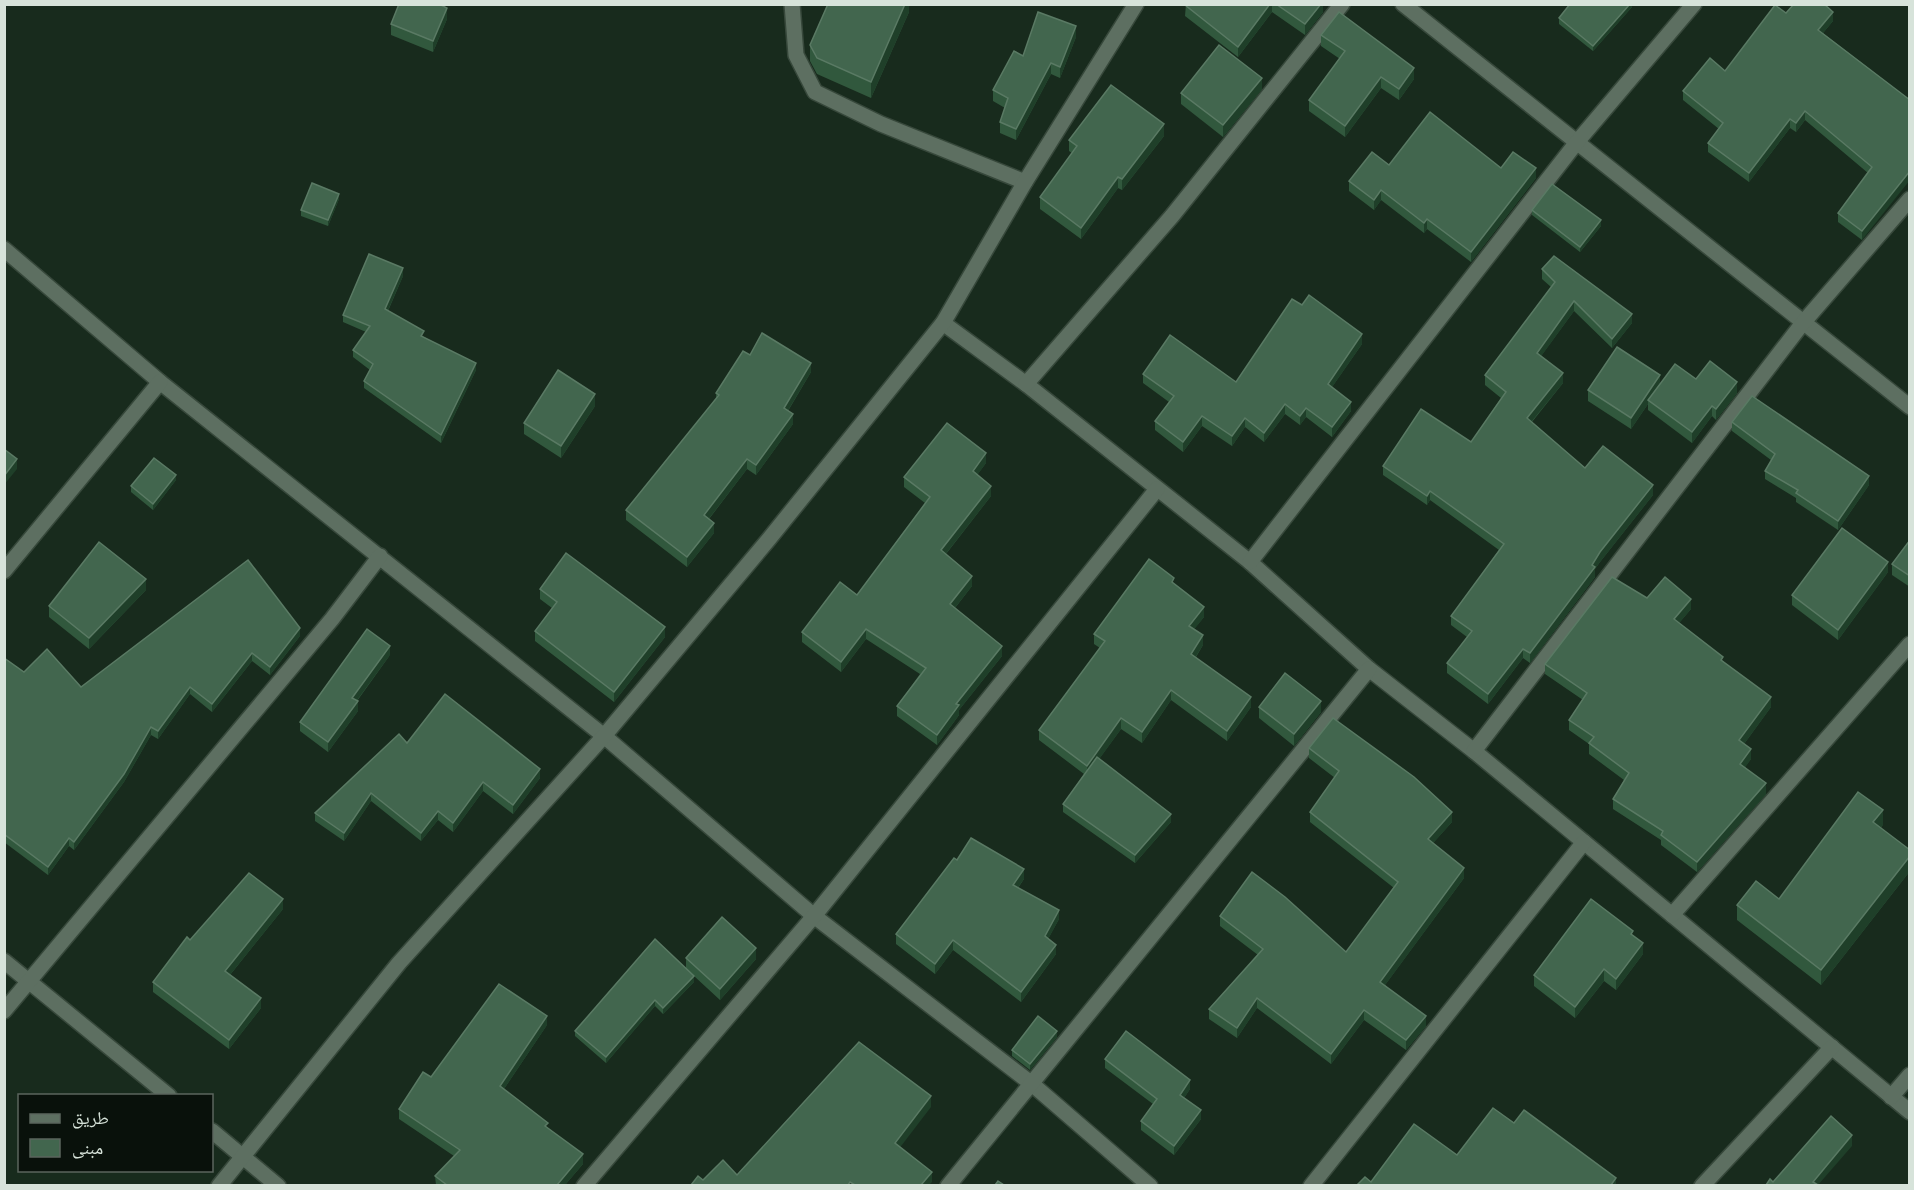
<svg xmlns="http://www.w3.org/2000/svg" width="1914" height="1190" font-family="Raleway,'Noto Naskh Arabic',sans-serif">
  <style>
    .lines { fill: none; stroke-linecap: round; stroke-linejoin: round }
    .minor-casing { stroke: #37483b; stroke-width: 18 }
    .minor { stroke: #5d6f61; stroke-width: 15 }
    .wall { fill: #31583d }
    .shaded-wall { fill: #1f3f29 }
    .building { fill: #42664e; stroke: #5a7a64; stroke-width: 1.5 }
  </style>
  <rect width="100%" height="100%" fill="#182b1d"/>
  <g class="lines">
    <g class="minor-casing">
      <g id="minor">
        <path d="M792,4L796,55L815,92L881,124L1025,182"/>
        <path d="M1403,4L1910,407"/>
        <path d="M4,249L160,382L604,736L814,916L1032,1084L1150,1186"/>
        <path d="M943,323L1026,384L1250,562L1369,669L1474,751L1910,1112"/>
        <path d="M1026,384L1172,216L1342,4"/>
        <path d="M1250,562L1577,142L1694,4"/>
        <path d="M4,571L160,382"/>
        <path d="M1474,751L1802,324L1910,199"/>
        <path d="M1672,915L1910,644"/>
        <path d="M4,961L169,1096"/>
        <path d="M4,1011L332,619L380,556"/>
        <path d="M1891,1097L1910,1075"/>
        <path d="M212,1131L278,1186"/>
        <path d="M219,1186L399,963L604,736L769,539L943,323L1025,182L1136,4"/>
        <path d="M584,1186L814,916L1157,489"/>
        <path d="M948,1186L1369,669"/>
        <path d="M1311,1186L1584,842"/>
        <path d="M1702,1186L1832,1047"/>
      </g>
    </g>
    <use href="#minor" class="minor"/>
  </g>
  <g class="wall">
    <path d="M909,4V12L871,98L817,74L810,61V45Z"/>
    <path d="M1186,4H1323V12L1305,35L1272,12L1238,57L1185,16Z"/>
    <path d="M1632,4V7L1593,51L1559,24V18Z"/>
    <path d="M1786,13L1833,21L1823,33L1910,100L1862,240L1838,222V213L1868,173L1805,120L1796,132L1790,128L1749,182L1708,152V143L1719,129L1683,100V91L1725,71Z"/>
    <path d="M447,19L433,52L391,35V24Z"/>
    <path d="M1321,35L1414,79L1399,100L1381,88L1345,137L1309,111V100L1340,59L1321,46Z"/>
    <path d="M1076,37L1060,78L1051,74L1016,140L1000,133V122L1005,108L993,101V90L1023,56Z"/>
    <path d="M1262,89L1223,137L1181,104V93Z"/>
    <path d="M1164,136L1122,190L1118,188L1081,239L1040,209V197L1072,153L1069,151V140Z"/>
    <path d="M1389,165L1501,168L1536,178L1471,262L1427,229L1424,233L1381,200L1374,210L1349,191V181Z"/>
    <path d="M339,199L328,226L301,216V210Z"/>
    <path d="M1532,210L1601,226L1580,252L1532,215Z"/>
    <path d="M1542,269L1632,323L1612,348L1574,311L1541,356L1563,383L1532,422L1585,468L1653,495L1600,562L1595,569V577L1530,663L1523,658L1488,704L1447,673V663L1467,637L1451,625V616L1499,550L1430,500L1427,505L1383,475V466L1471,442L1501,398L1485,385V375L1551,287L1542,279Z"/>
    <path d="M403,276L388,311L424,337L476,370L441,443L364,388V381L370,370L353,357V350L366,332L343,322V315Z"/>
    <path d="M1302,305L1362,344L1332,387L1351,411L1332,437L1306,417L1300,425L1285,414L1264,442L1245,427L1232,446L1202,426L1183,452L1155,430V421L1169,402L1143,383V374L1236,382Z"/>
    <path d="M750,355L811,372L788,411L793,424L756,475L747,469L709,519L714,533L687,567L626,520V510L716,399V393Z"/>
    <path d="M1696,379L1737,393L1716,420L1712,416L1692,443L1648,410V404L1631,429L1588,401V390L1660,384Z"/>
    <path d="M595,406L561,458L524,434V423Z"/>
    <path d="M1732,422L1869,485L1838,530L1796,502V498L1765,479V471L1771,460L1732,431Z"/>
    <path d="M986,463L977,475L991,496L946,554L972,586L955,608L1002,656L959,710V715L937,745L897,716V706L920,674L866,639L841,672L802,642V632L857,595L925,503L904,487V477Z"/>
    <path d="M176,480L153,510L131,492V486Z"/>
    <path d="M1910,540V587L1892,575V564Z"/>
    <path d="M1888,572L1838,640L1792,605V595Z"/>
    <path d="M1174,584L1204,617L1194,629L1203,645L1196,657L1251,707L1227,741L1171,700L1142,743L1121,729L1099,759L1171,822L1135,863L1063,812V804L1084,774L1039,740V730L1100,648L1094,644V634Z"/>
    <path d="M540,589L665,637L614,702L535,641V631L552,608L540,599Z"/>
    <path d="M146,590L89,649L49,617V606Z"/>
    <path d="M1647,598L1691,609L1679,623L1723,661L1771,707L1744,744L1751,759L1744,768L1766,794L1697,872L1661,845V840L1613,809V799L1624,780L1589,754V744L1569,730V720L1583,700L1545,674V664Z"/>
    <path d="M300,636L270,675L252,661L212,712L190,694L158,739L151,735L124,782L74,850L69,846L48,875L4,842V658L24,672L81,687Z"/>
    <path d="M390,655L357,701L358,711L328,752L300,731V722Z"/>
    <path d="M1259,707L1321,712L1294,746L1259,718Z"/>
    <path d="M407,743L540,778L513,814L483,791L453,832L438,820L421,841L371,801L344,841L315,821V813Z"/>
    <path d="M1309,748L1452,822L1433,843L1464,878L1385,985L1426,1026L1406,1050L1364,1020L1331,1064L1257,1008L1237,1038L1209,1019V1009L1258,955L1220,926V916L1346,952L1394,888L1310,822V812L1335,778L1309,758Z"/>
    <path d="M1883,825L1881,828L1910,850V871L1821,985L1737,920V905L1779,899Z"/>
    <path d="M957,860L1024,879L1018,888L1059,919L1048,939L1056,954L1021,1002L953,950L935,974L896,944V934Z"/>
    <path d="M283,909L230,975L261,1008L229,1049L153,992V982L190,940Z"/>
    <path d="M1633,935L1643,954L1616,990L1604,981L1575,1018L1534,986V975Z"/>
    <path d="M686,958L756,959L720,1000L694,976V982L663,1014L655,1006L606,1063L575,1036V1031L686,969Z"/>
    <path d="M547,1025L504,1089L548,1128L583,1164L565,1185H436L435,1176L454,1156L399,1119V1109L431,1077Z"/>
    <path d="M1057,1037L1030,1070L1012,1056V1050Z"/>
    <path d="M1105,1059L1190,1089L1184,1098L1201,1119L1174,1155L1141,1130V1121L1153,1104L1105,1068Z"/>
  </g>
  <g class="shaded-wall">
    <path d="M905,4H909V12L871,98V82Z"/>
    <path d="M1270,4H1272V12L1238,57V47Z"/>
    <path d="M1319,4H1323V12L1305,35V24Z"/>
    <path d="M1630,4H1632V7L1593,51V46Z"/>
    <path d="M447,8V19L433,52V41Z"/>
    <path d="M1833,12V21L1818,39V30Z"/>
    <path d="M1076,26V37L1060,78V67Z"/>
    <path d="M1051,63V74L1016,140V129Z"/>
    <path d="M1414,68V79L1399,100V89Z"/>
    <path d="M1381,77V88L1345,137V126Z"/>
    <path d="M1262,78V89L1223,137V125Z"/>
    <path d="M1805,111V120L1796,132V123Z"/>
    <path d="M1790,119V128L1749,182V173Z"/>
    <path d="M1164,124V136L1122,190V179Z"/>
    <path d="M1536,168V178L1471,262V252Z"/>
    <path d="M1910,171V180L1862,240V231Z"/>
    <path d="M1118,177V188L1081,239V228Z"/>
    <path d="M1381,190V200L1374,210V200Z"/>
    <path d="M339,194V199L328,226V220Z"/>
    <path d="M1427,219V229L1424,233V223Z"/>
    <path d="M1601,220V226L1580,252V247Z"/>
    <path d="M403,268V276L385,317V309Z"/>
    <path d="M1574,301V311L1537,362V353Z"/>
    <path d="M1632,314V323L1612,348V339Z"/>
    <path d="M1362,334V344L1328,393V384Z"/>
    <path d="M476,363V370L441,443V435Z"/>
    <path d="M811,363V372L784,417V408Z"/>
    <path d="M1563,373V383L1527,427V418Z"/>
    <path d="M1660,375V386L1648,400V404L1631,429V418Z"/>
    <path d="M1737,382V393L1716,420V409Z"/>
    <path d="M595,394V406L561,458V446Z"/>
    <path d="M1351,402V411L1332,437V427Z"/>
    <path d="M1285,404V414L1264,442V433Z"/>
    <path d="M1712,406V416L1692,443V432Z"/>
    <path d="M1306,408V417L1300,425V416Z"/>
    <path d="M793,414V424L756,475V465Z"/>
    <path d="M1202,416V426L1183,452V442Z"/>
    <path d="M1245,418V427L1232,446V436Z"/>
    <path d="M986,453V463L973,481V471Z"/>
    <path d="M17,459V469L4,485V476Z"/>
    <path d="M747,459V469L704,525V515Z"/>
    <path d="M176,475V480L153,510V504Z"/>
    <path d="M1869,476V485L1838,530V521Z"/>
    <path d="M1653,485V495L1600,562L1595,569V577L1530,663V653L1600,552Z"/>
    <path d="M991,486V496L941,560V550Z"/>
    <path d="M1430,491V500L1427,505V496Z"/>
    <path d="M714,523V533L687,567V557Z"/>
    <path d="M1888,562V572L1838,640V630Z"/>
    <path d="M972,576V586L950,614V604Z"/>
    <path d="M146,579V590L89,649V638Z"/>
    <path d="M1691,599V609L1674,629V619Z"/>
    <path d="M1204,607V617L1189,636V626Z"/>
    <path d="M665,627V637L614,702V692Z"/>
    <path d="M300,628V636L270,675V667Z"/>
    <path d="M866,629V639L841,672V662Z"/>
    <path d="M1203,635V645L1191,664V654Z"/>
    <path d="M390,646V655L352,707V698Z"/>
    <path d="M1002,646V656L959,710V715L937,745V735L956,704Z"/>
    <path d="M1523,649V658L1488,704V694Z"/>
    <path d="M252,653V661L212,712V704Z"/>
    <path d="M190,687V694L158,739V731Z"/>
    <path d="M1171,690V700L1142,743V732Z"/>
    <path d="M1251,697V707L1227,741V731Z"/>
    <path d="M1771,697V707L1739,751V740Z"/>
    <path d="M358,701V711L328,752V742Z"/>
    <path d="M1321,701V712L1294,746V734Z"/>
    <path d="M1121,718V729L1087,776V766Z"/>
    <path d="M151,727V735L124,782L74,850V842Z"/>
    <path d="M1751,749V759L1740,775V764Z"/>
    <path d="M540,769V778L513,814V805Z"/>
    <path d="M483,782V791L453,832V823Z"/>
    <path d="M1766,783V794L1697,872V862Z"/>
    <path d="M371,793V801L344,841V833Z"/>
    <path d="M1883,810V825L1873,837V822Z"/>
    <path d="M438,811V820L421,841V833Z"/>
    <path d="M1452,812V822L1428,849V839Z"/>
    <path d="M1171,814V822L1135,863V855Z"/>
    <path d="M69,838V846L48,875V867Z"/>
    <path d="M1910,856V871L1821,985V970Z"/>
    <path d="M1464,868V878L1380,992V982Z"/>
    <path d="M1024,869V879L1013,894V885Z"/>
    <path d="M283,899V909L225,981V971Z"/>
    <path d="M1059,910V919L1045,945V936Z"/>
    <path d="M953,940V950L935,974V964Z"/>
    <path d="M1643,943V954L1616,990V979Z"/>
    <path d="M1056,945V954L1021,1002V992Z"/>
    <path d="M756,948V959L720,1000V989Z"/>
    <path d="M1604,969V981L1575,1018V1007Z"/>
    <path d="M694,976V982L663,1014V1008Z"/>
    <path d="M261,998V1008L229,1049V1040Z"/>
    <path d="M1257,998V1008L1237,1038V1028Z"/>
    <path d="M655,1000V1006L606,1063V1057Z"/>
    <path d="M1364,1010V1020L1331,1064V1054Z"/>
    <path d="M547,1016V1025L500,1095V1086Z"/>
    <path d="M1426,1016V1026L1406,1050V1040Z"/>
    <path d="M1057,1031V1037L1030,1070V1064Z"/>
    <path d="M1190,1080V1089L1180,1104V1095Z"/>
    <path d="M931,1096V1107L895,1154V1143Z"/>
    <path d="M1201,1110V1119L1174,1155V1146Z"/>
    <path d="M1852,1135V1146L1818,1185L1813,1182Z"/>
    <path d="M583,1154V1164L565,1185H557Z"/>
    <path d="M932,1172V1182L929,1185H921Z"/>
    <path d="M1616,1178V1185H1611Z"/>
  </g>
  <g class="building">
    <path d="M399,4H439L447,8L433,41L391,24Z"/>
    <path d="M828,4H905L871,82L817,58L810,45Z"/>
    <path d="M1186,4H1270L1238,47L1185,5Z"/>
    <path d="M1276,4H1321L1305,24Z"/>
    <path d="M1570,4H1630L1593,46L1559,18Z"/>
    <path d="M1794,4H1824L1833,12L1818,30L1910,100V171L1862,231L1838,213L1872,167L1805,111L1796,123L1790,119L1749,173L1708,143L1723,123L1683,91L1710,58L1725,71L1775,5L1786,13Z"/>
    <path d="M1038,12L1076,26L1060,67L1051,63L1016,129L1000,122L1008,98L993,90L1014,51L1023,56Z"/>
    <path d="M1339,12L1414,68L1399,89L1381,77L1345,126L1309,100L1345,51L1321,35Z"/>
    <path d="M1219,45L1262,78L1223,125L1181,93Z"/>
    <path d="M1111,85L1164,124L1122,179L1118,177L1081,228L1040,197L1077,146L1069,140Z"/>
    <path d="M1430,112L1501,168L1513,152L1536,168L1471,252L1427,219L1424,223L1381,190L1374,200L1349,181L1372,152L1389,165Z"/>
    <path d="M312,183L339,194L328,220L301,210Z"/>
    <path d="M1552,184L1601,220L1580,247L1532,210Z"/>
    <path d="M369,254L403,268L385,309L424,331L421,336L476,363L441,435L364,381L373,364L353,350L370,326L343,315Z"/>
    <path d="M1554,256L1632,314L1612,339L1574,301L1537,353L1563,373L1527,418L1585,468L1603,446L1653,485L1600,552L1592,565L1595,567L1530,653L1523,649L1488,694L1447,663L1472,631L1451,616L1504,544L1430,491L1427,496L1383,466L1421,409L1471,442L1506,392L1485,375L1555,282L1542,269Z"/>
    <path d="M1309,295L1362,334L1328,384L1351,402L1332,427L1306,408L1300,416L1285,404L1264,433L1245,418L1232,436L1202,416L1183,442L1155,421L1174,396L1143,374L1170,335L1236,382L1292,299L1302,305Z"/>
    <path d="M762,333L811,363L784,408L793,414L756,465L747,459L704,515L714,523L687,557L626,510L719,395L716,393L743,351L750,355Z"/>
    <path d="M1617,347L1660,375L1631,418L1588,390Z"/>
    <path d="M1710,361L1737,382L1716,409L1712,406L1692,432L1648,400L1675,364L1696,379Z"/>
    <path d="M558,370L595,394L561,446L524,423Z"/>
    <path d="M1752,396L1869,476L1838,521L1796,493L1798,490L1765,471L1775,454L1732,422Z"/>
    <path d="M947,423L986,453L973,471L991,486L941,550L972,576L950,604L1002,646L956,704L959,705L937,735L897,706L926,668L866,629L841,662L802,632L840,582L857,595L930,497L904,477Z"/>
    <path d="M4,449L17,459L4,476Z"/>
    <path d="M154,458L176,475L153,504L131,486Z"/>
    <path d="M1842,528L1888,562L1838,630L1792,595Z"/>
    <path d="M1910,540V576L1892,564Z"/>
    <path d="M99,542L146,579L89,638L49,606Z"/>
    <path d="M566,553L665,627L614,692L535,631L557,602L540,589Z"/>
    <path d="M1149,559L1174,578L1172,582L1204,607L1189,626L1203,635L1191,654L1251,697L1227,731L1171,690L1142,732L1121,718L1087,766L1039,730L1105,641L1094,634Z"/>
    <path d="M248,560L300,628L270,667L252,653L212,704L190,687L158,731L151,727L124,774L74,842L69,838L48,867L4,834V658L24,672L47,649L81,687Z"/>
    <path d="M1612,577L1647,598L1665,577L1691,599L1674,619L1723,657L1721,660L1771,697L1739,740L1751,749L1740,764L1766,783L1697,862L1661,835L1663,831L1613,799L1629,773L1589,743L1594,737L1569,720L1587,693L1545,664Z"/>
    <path d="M367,629L390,646L352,698L358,701L328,742L300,722Z"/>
    <path d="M1285,673L1321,701L1294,734L1259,707Z"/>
    <path d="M445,694L540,769L513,805L483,782L453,823L438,811L421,833L371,793L344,833L315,813L399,734L407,743Z"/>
    <path d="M1333,718L1414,777L1452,812L1428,839L1464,868L1380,982L1426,1016L1406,1040L1364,1010L1331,1054L1257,998L1237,1028L1209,1009L1263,949L1220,916L1252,872L1285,897L1346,952L1398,882L1310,812L1339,771L1309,748Z"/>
    <path d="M1097,757L1171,814L1135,855L1063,804Z"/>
    <path d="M1858,792L1883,810L1873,822L1910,850V856L1821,970L1737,905L1756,881L1779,899Z"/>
    <path d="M971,838L1024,869L1013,885L1059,910L1045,936L1056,945L1021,992L953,940L935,964L896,934L954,858L957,860Z"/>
    <path d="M249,873L283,899L225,971L261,998L229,1040L153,982L187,937L190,940Z"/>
    <path d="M1591,899L1633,931L1631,934L1643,943L1616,979L1604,969L1575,1007L1534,975Z"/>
    <path d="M722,917L756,948L720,989L686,958Z"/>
    <path d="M655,939L694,976L663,1008L655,1000L606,1057L575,1031Z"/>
    <path d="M499,984L547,1016L500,1086L548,1123L545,1126L583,1154L557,1185H447L435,1176L460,1150L399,1109L423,1072L431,1077Z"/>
    <path d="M1038,1016L1057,1031L1030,1064L1012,1050Z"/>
    <path d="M1126,1031L1190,1080L1180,1095L1201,1110L1174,1146L1141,1121L1157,1099L1105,1059Z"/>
    <path d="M859,1042L931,1096L895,1143L932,1172L921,1185H855L850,1182L848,1185H691L698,1176L703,1180L723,1160L737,1175Z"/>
    <path d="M1493,1108L1514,1123L1524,1110L1616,1178L1611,1185H1357L1365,1177L1371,1182L1414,1124L1457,1155Z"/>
    <path d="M1831,1116L1852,1135L1813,1182L1818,1185H1766L1770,1179L1773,1182Z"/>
    <path d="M998,1181L1004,1185H995Z"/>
  </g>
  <rect width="1914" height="1190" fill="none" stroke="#d7e3da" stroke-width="12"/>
  <rect x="18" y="1094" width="195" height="78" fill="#09110b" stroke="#5b655e" stroke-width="1.5"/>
  <rect x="30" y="1114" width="30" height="9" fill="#5d6f61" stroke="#5b655e" stroke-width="1.5"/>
  <text x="72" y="1124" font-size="18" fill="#d7e3da">طريق</text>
  <rect x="30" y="1139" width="30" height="18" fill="#42664e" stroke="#5b655e" stroke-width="1.5"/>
  <text x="72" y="1154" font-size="18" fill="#d7e3da">مبنى</text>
</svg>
